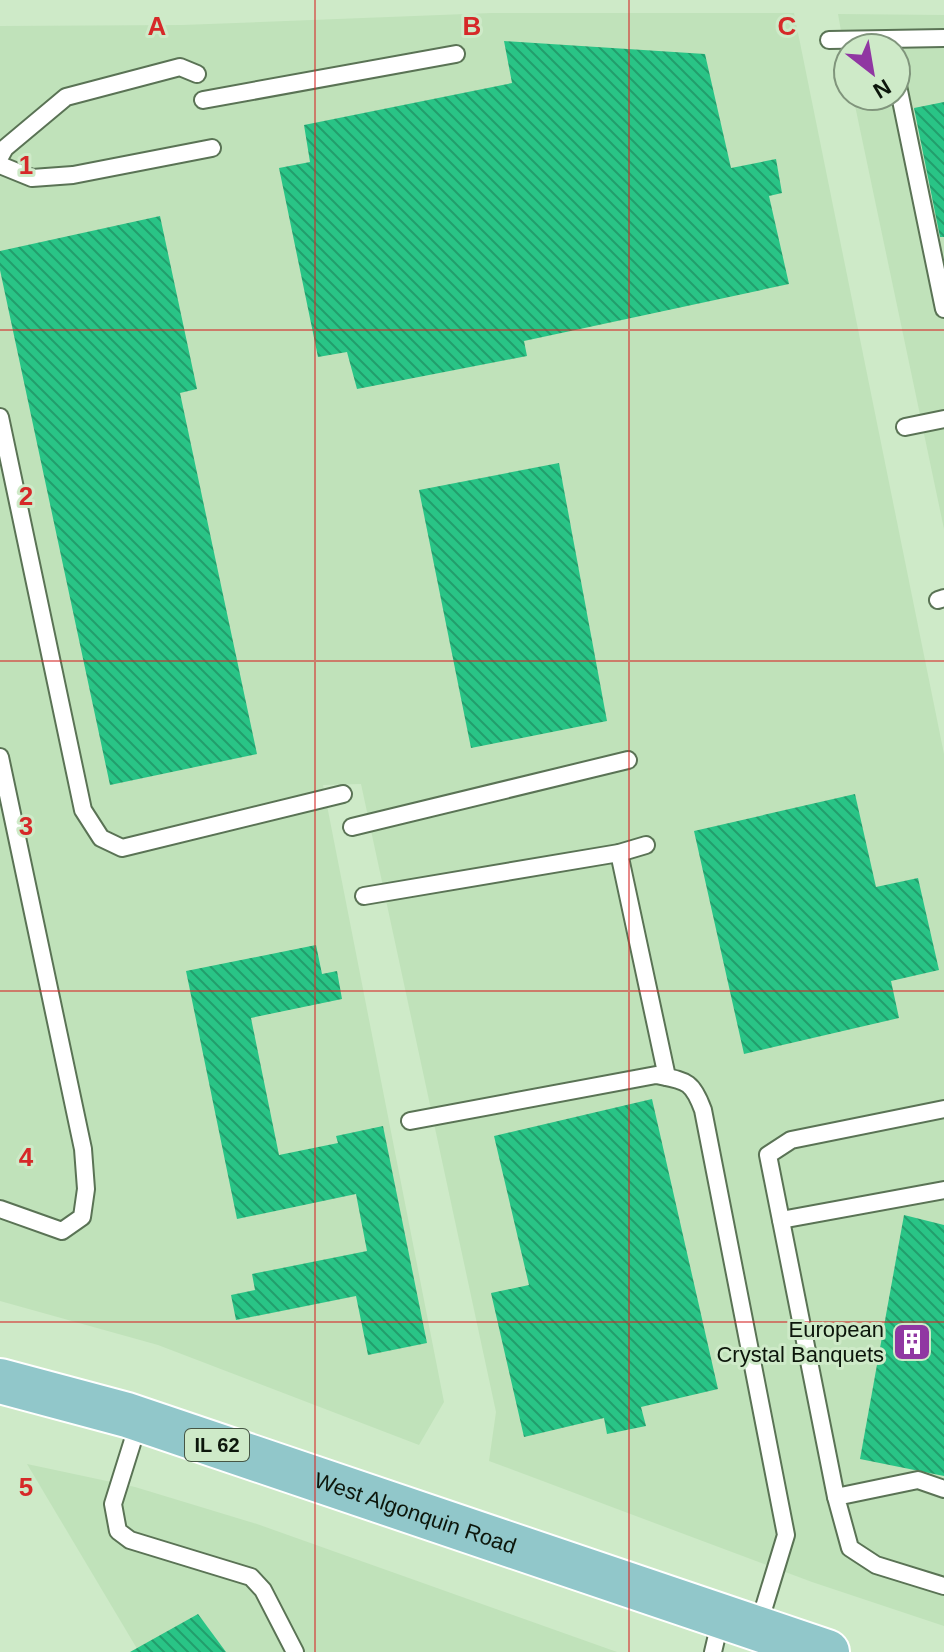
<svg xmlns="http://www.w3.org/2000/svg" width="944" height="1652" font-family="Helvetica,sans-serif">
  <style>
    .built { fill: #c0e2ba }
    .building { fill: url(#building-back-hatch) }
    .lines { fill: none; stroke-linecap: round; stroke-linejoin: round }
    .service-casing { stroke: #5a7355; stroke-width: 20 }
    .primary-casing { stroke: #fff; stroke-width: 48 }
    .service { stroke: #fff; stroke-width: 16 }
    .primary { stroke: #91c7ca; stroke-width: 44 }
    .grid { fill: none; stroke: #d62828; stroke-width: 2; stroke-opacity: 0.55 }
    .labels { text-anchor: middle; dominant-baseline: central; stroke-width: 6; stroke-linejoin: round; paint-order: stroke }
    .shield { fill: #ceeac8; stroke: #465644; stroke-width: 2 }
    .shield-label { font-size: 20px; font-weight: bold; fill: #0c160b }
    .poi-label { font-size: 22px; fill: #0c160b; stroke: #ceeac8; text-anchor: end }
    .street-label { font-size: 22px; fill: #0c160b; stroke: #ceeac8 }
    .grid-label { font-size: 26px; text-anchor: middle; font-weight: bold; fill: #d62828; stroke: #ceeac8; stroke-width: 6; stroke-linejoin: round; paint-order: stroke }
  </style>
  <defs>
    <pattern id="building-back-hatch" width="6" height="6" patternUnits="userSpaceOnUse" patternTransform="scale(2)"><rect width="6" height="6" fill="#29c486"/><path d="M-1 5l2 2M0 0l6 6M5-1l2 2" fill="none" stroke="#229e6c"/></pattern>
  </defs>
  <rect width="100%" height="100%" fill="#ceeac8"/>
  <g class="built">
    <path d="M491,13H794L944,754V1626L812,1582L489,1461L496,1412L361,784L323,785L444,1402L419,1445L158,1345L0,1301V26L182,25Z"/>
    <path d="M838,14L944,15V529L853,96H896V48H848V70Z"/>
    <path d="M27,1464L135,1487L257,1524L617,1652H139Z"/>
  </g>
  <g class="building">
    <path d="M504,41L705,54L731,168L776,159L782,193L769,196L789,284L524,341L527,356L357,389L347,352L318,357L279,168L310,162L304,125L512,83Z"/>
    <path d="M944,102V237H940L914,108Z"/>
    <path d="M160,216L197,389L180,393L257,754L110,785L0,270V251Z"/>
    <path d="M559,463L607,721L471,748L419,490Z"/>
    <path d="M855,794L876,887L918,878L939,970L891,981L899,1018L744,1054L694,831Z"/>
    <path d="M316,945L322,974L337,971L342,999L251,1018L279,1155L338,1143L336,1136L383,1126L427,1343L368,1355L356,1296L236,1320L231,1295L255,1290L252,1274L367,1251L356,1194L237,1219L186,971Z"/>
    <path d="M652,1099L718,1389L641,1407L646,1426L607,1434L604,1418L524,1437L491,1293L529,1285L494,1136Z"/>
    <path d="M904,1215L944,1225V1476L860,1459Z"/>
    <path d="M198,1614L226,1652H130Z"/>
  </g>
  <g class="lines">
    <g class="service-casing">
      <g id="service">
        <path d="M829,40L944,38"/>
        <path d="M896,76L944,309"/>
        <path d="M203,100L456,54"/>
        <path d="M0,157L5,148L66,97L180,67L197,74"/>
        <path d="M0,165L32,178L73,175L212,148"/>
        <path d="M0,417L83,810L101,838L122,848L343,794"/>
        <path d="M905,427L944,419"/>
        <path d="M938,600L944,598"/>
        <path d="M0,757L83,1149L86,1189L82,1217L62,1231L0,1209"/>
        <path d="M352,827L628,760"/>
        <path d="M619,853L667,1077"/>
        <path d="M364,896L619,853L646,845"/>
        <path d="M410,1121L656,1075C686,1081 692,1080 703,1110L786,1535L758,1627"/>
        <path d="M781,1220L944,1190"/>
        <path d="M139,1421L113,1504L118,1531L130,1540L251,1577L263,1590L295,1652"/>
        <path d="M944,1489L918,1480L836,1497L850,1548L876,1565L944,1586"/>
        <path d="M836,1497L768,1155L791,1140L944,1109"/>
        <path d="M713,1652L721,1618"/>
      </g>
    </g>
    <g class="primary-casing">
      <g id="primary">
        <path id="s1" d="M0,1381L127,1415L827,1652"/>
      </g>
    </g>
    <use href="#service" class="service"/>
    <use href="#primary" class="primary"/>
  </g>
  <path class="grid" d="M315,0V1652M629,0V1652M0,330H944M0,661H944M0,991H944M0,1322H944"/>
  <defs>
    <g id="building-square" transform="scale(2)"><rect x="-9" y="-9" width="18" height="18" rx="4" fill="#9037a2" stroke="#ceeac8"/><path d="M-4-6H4V6H1V3H-1V6H-4ZM-2.5-4.3h1.7v1.8h-1.7ZM.8-4.3h1.7v1.8H.8ZM-2.5-1h1.7V.8h-1.7ZM.8-1h1.7V.8H.8Z" fill="#fff"/></g>
  </defs>
  <g fill-rule="evenodd">
    <use href="#building-square" x="912" y="1342"/>
  </g>
  <g class="labels">
    <rect class="shield" x="185" y="1429" width="64" height="32" rx="6"/>
    <g class="shield-label">
      <text x="217" y="1445">IL 62</text>
    </g>
    <g class="poi-label">
      <text x="884" y="1329">European<tspan x="884" dy="25">Crystal Banquets</tspan></text>
    </g>
    <g class="street-label">
      <text stroke="none"><textPath href="#s1" startOffset="436">West Algonquin Road</textPath></text>
    </g>
  </g>
  <g class="grid-label">
    <text x="157" y="35">A</text>
    <text x="472" y="35">B</text>
    <text x="787" y="35">C</text>
    <text x="26" y="174">1</text>
    <text x="26" y="505">2</text>
    <text x="26" y="835">3</text>
    <text x="26" y="1166">4</text>
    <text x="26" y="1496">5</text>
  </g>
  <g transform="translate(872 72) rotate(149)"><circle r="38" fill="#ceeac8" stroke="#80957c" stroke-width="2"/>
  <path d="M0-6L14 30L0 20L-14 30Z" fill="#9037a2"/>
  <text y="-12" font-size="22" font-weight="bold" text-anchor="middle" fill="#0c160b">N</text>
  </g>
</svg>
